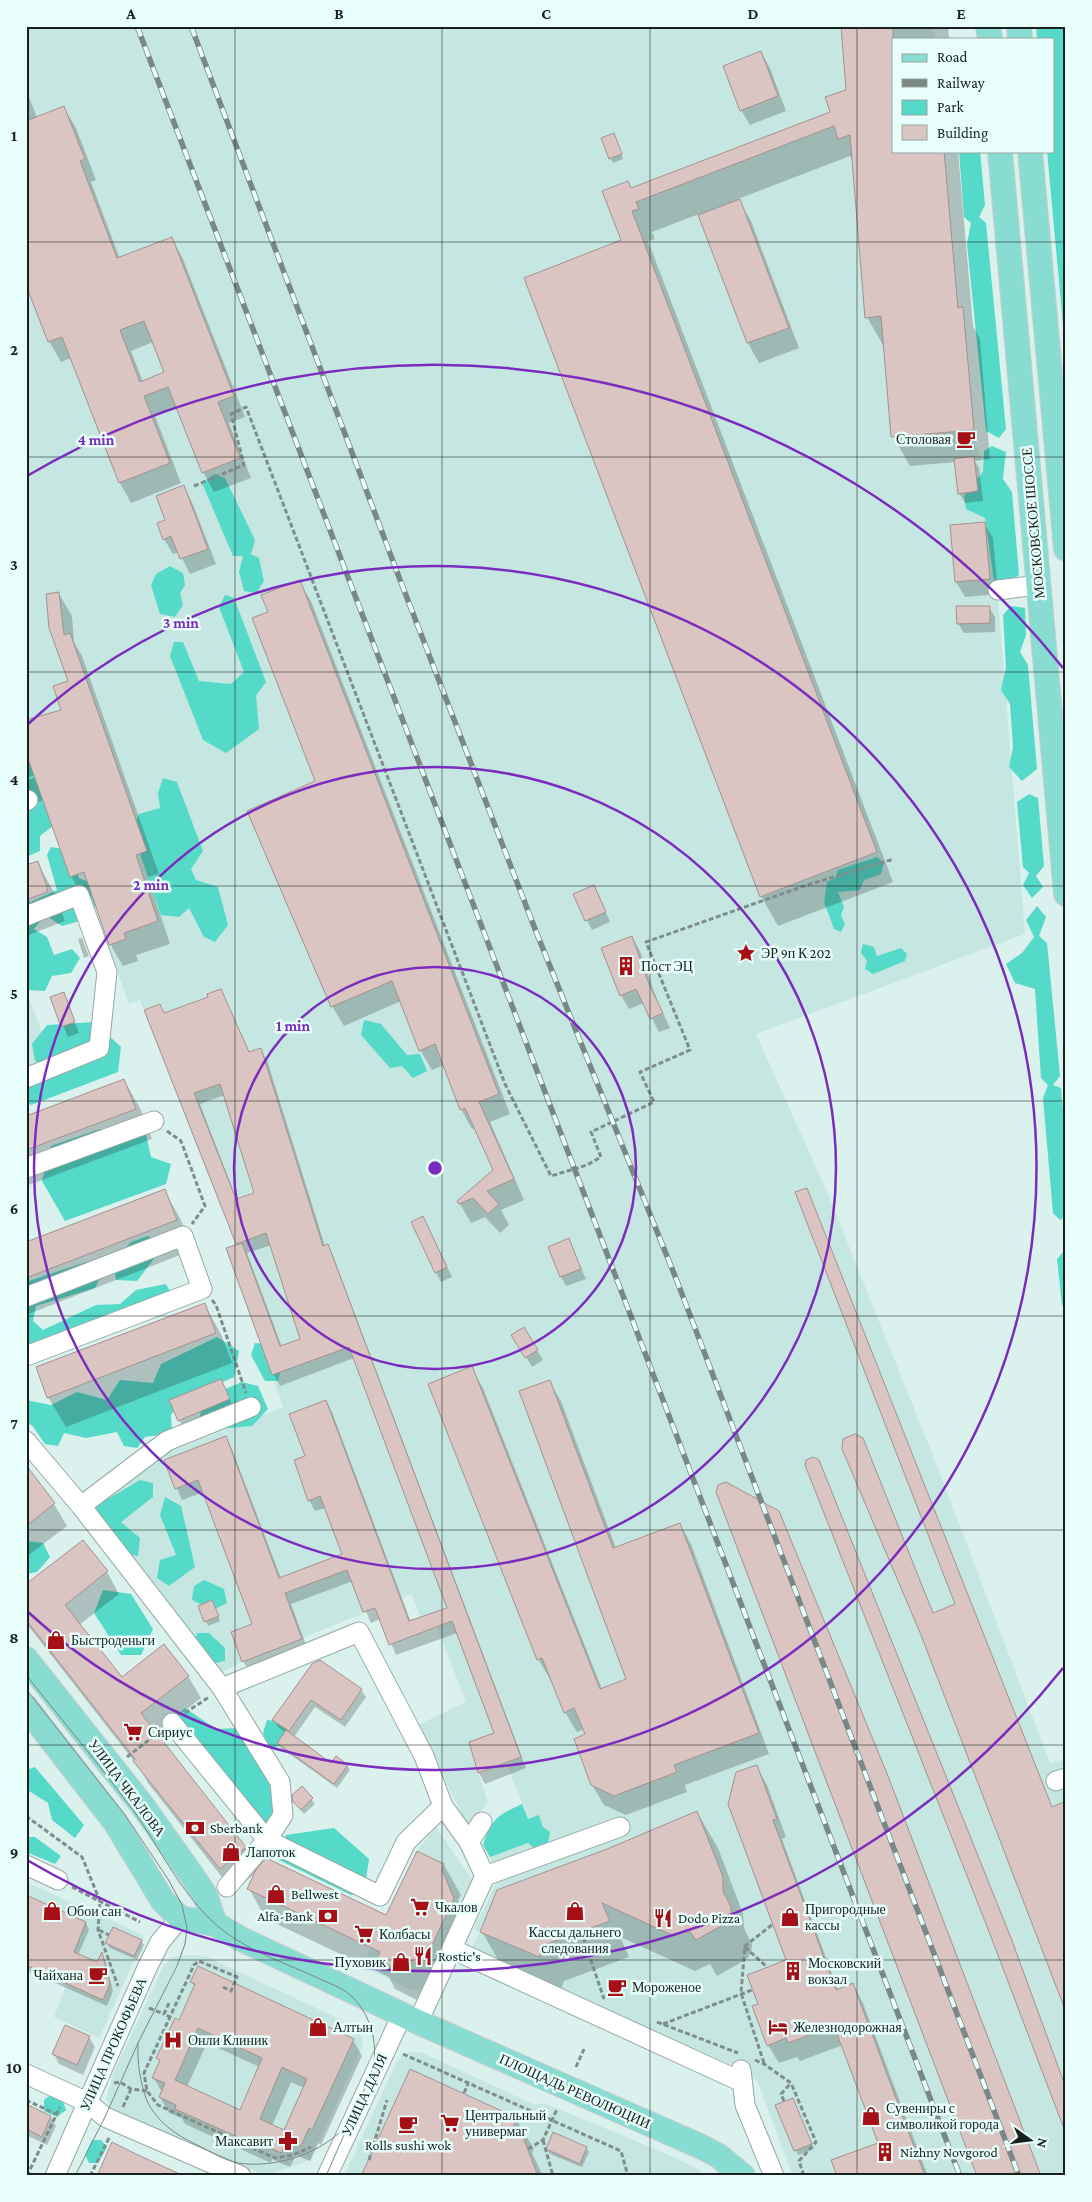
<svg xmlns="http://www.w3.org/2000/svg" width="1092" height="2202" font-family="'Crimson Pro',serif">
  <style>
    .built { fill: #c6e7e1 }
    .green { fill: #55d9c8 }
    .shadow { fill: #0003; fill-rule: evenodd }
    .building { fill: #dac5c2; stroke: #a5918e; fill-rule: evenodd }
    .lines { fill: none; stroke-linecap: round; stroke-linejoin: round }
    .minor-casing { stroke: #94a9a5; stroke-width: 21 }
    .major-casing { stroke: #cccece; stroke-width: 26 }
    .path { stroke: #7f8e8b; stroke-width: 3; stroke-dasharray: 5 2.5; stroke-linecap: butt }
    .minor { stroke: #fff; stroke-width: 19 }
    .major { stroke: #88dcd2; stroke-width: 24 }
    .tram { stroke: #798885; stroke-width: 1 }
    .rail-casing { stroke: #798885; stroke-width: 5.5 }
    .rail { stroke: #e7fefa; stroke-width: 4; stroke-dasharray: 11; stroke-linecap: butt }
    .grid { fill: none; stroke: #19211f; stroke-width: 1; stroke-opacity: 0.55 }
    .ring { fill: none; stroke: #7b2cbf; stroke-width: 2.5 }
    .labels { text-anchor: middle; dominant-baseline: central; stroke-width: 5; stroke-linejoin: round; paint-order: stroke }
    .poi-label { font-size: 14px; fill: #19211f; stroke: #e7fefa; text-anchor: start }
    .street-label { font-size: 14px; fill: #19211f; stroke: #e7fefa }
    .centre { fill: #7b2cbf; stroke: #e7fefa; stroke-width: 2.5 }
    .ring-label { font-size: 15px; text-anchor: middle; font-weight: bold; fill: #7b2cbf; stroke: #e7fefa; stroke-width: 5; stroke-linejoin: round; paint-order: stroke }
    .neatline { fill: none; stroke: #19211f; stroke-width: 2 }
    .grid-label { font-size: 16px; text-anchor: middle; font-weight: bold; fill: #19211f }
  </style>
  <rect width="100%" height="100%" fill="#daf1ed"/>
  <g class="built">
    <path d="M26,26H934L935,39H893V151H944L957,308L963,307L975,445L988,473L1025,934L756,1034L827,1192L934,1458L1050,1763L1066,1759V2176H793L757,2081L741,2069L471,1949L480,1932L474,1929L498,1879L490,1857L546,1835L528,1819L506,1763L478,1773L488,1803L467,1825L418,1725L466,1702L432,1614L420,1617L412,1594L242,1662L222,1672L95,1508L159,1456L283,1407L226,1248L236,1244L144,1010L140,1000L129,1004L84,873L70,877L26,753Z"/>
    <path d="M26,990L51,1057L26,1067Z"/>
    <path d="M436,1827L473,1881L424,1989L413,1991L362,1966L417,1851Z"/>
    <path d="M26,1882L143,1935V1941L99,2038L54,2017L67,1983L26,1965Z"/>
    <path d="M193,1955L207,1957L357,2027L361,2035L363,2045L311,2160L266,2176L112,2111L106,2099L114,2072L163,1967L172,1957Z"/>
    <path d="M411,2052L423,2053L535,2105L544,2103L662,2152L696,2168L706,2176H344L395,2065L403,2054Z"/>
  </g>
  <g class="green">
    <path d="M1036,26H1066V358L1047,151H1053V39H1037Z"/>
    <path d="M959,151H980L985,205L979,217L986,223L1006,429L999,438L986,431L967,244L971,223L964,217Z"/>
    <path d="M992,446L1006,452L1003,479L1012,492L1019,575L1008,582L994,581L985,518L966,509L964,496L983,472L984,451Z"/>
    <path d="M214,474L225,478L255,540L251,554L259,558L264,581L256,593L244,591L239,572L243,556H233L202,483Z"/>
    <path d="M170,566L183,573L185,585L180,593L183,605L175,617L160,614L151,585L156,574Z"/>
    <path d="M225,595L234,598L266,682L256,696L259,729L226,753L203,740L170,656L174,642H183L199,681L231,684L244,672L219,607Z"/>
    <path d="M1011,606L1025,608L1026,635L1020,652L1028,665L1037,769L1022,781L1009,767L1013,747L1010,704L1001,690L1006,667L1003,615Z"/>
    <path d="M26,739L58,822L40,836V851L26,857Z"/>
    <path d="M163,778L177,782L203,851L191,869L196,880L218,887L228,925L215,942L204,937L189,908L179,917L161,915L132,830L139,814L160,808L158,793Z"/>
    <path d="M1029,794L1038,798L1044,866L1036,876L1043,887L1032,898L1023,885L1029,873L1023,867L1017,802Z"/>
    <path d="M51,847L68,850L79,878L94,884L100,896L90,918L62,926L45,915L34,929L47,937L54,955L72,949L80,958L71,973L52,976L45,991L26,990V904L57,890L47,855Z"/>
    <path d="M877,857L884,863L881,874L864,880L860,890L838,892L844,907L841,915L845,924L841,932L834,929L824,902L827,882L835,878L838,870Z"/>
    <path d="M1037,906L1046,917L1039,936L1047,943L1060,1076L1053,1085L1061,1088L1066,1142V1216L1060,1220L1053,1213L1043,1098L1048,1085L1041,1078L1035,989L1015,983L1006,964L1022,953L1034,937L1026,920Z"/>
    <path d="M863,944L874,947L877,956L901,948L907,954L905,961L873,974L865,969L867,961L861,953Z"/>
    <path d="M364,1020L381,1024L407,1055L420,1054L427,1071L413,1078L402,1066L390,1068L361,1035Z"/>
    <path d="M94,1022L121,1047L118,1072L31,1105L26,1101V1085L49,1078L35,1060L32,1044L47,1025Z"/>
    <path d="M100,1129L123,1140L146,1134L151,1157L171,1164L166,1184L65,1221L42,1181L51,1146Z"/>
    <path d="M148,1236L158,1242L156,1256L137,1281L116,1280L113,1262L131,1242Z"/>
    <path d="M1066,1249V1308L1062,1305L1057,1259Z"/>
    <path d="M86,1262L103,1271L95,1288L36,1306L33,1321L43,1330L96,1305L120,1304L136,1290L166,1284L172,1295L29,1364L26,1370V1282Z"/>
    <path d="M217,1337L239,1351L234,1377L181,1400L171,1415L172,1433L145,1437L137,1448L124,1446L117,1432L86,1438L64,1433L58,1446L45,1444L32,1425L26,1424V1400L51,1405L77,1392L107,1400L120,1380L153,1383L161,1364Z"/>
    <path d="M255,1343L268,1344L281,1369L278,1381H265L251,1355Z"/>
    <path d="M242,1382L258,1386L268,1409L252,1426L208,1430L199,1420L204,1398Z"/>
    <path d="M140,1480L153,1483V1497L121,1522L140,1538L138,1556L121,1553L91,1509Z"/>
    <path d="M165,1497L181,1506L195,1567L169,1586L157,1578L160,1560L176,1555L160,1515Z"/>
    <path d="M26,1541L43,1543L50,1557L37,1572L26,1574Z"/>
    <path d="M204,1580L224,1589L227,1603L213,1610L192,1600L194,1586Z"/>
    <path d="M103,1590L131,1594L153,1629L141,1655H121L94,1613Z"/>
    <path d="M197,1633H209L225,1648V1661L210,1664L194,1646Z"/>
    <path d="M185,1708L216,1729L241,1728L281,1769L276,1816L269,1830L246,1831L187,1756L176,1717Z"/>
    <path d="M267,1720L286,1722V1745L270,1748L263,1733Z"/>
    <path d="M35,1767L84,1825L75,1838L52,1820L48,1803L29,1791V1769Z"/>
    <path d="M522,1804L528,1819L539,1815L543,1827L550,1832L548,1842L534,1848L528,1843L490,1857L483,1845C492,1818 497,1816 522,1804Z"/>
    <path d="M334,1828L369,1859L364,1891L351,1895L279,1860L286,1835Z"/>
    <path d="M26,1837H35L61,1856L55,1864L26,1852Z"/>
    <path d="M52,2094L62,2099L66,2110L57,2117L44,2111V2100Z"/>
    <path d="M92,2140H101L107,2147L98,2163H89L85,2155Z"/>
  </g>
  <g class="shadow">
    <path d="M842,26H948L949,39H893V151H958L973,326L980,339L990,459L975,461L979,468L983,501L965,503L959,493L956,462L910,466L893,436L884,347L867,317L853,162L850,156L738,199L751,221L799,348L759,363L748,343L699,214L652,232L655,239L648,241L893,882L778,926L761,896L623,241L631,189L831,112L847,91Z"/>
    <path d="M761,52L770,68L786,111L750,125L741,110Z"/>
    <path d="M26,89L37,118L64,108L76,128L96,180L91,182L120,259L172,238L183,259L245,417L229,423L251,478L214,492L203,472L177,408L155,416L181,483L131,503L120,483L71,358L61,362L49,341L26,282ZM153,342L165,373L143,382L131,351Z"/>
    <path d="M616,139L623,159L613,163L610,158Z"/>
    <path d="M183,486L192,502L216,564L190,574L179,552L173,554L164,539L167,521Z"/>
    <path d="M26,518L29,527L26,528Z"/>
    <path d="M984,523L993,538L998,594L965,597L956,582Z"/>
    <path d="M299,582L311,601L510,1114L490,1122L524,1200L501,1210L509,1225L500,1233L485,1217L471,1223L459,1202L494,1170L475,1128L472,1129L461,1109L444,1065L432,1070L420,1050L401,1001L344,1026L332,1006L316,782L269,613Z"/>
    <path d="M59,594L72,616L74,642L82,656L159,874L148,877L170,944L136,955L138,961L123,966L110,944L94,895L84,898L71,876L44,800L26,806V781L41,775L40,773L26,778V721L63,710L69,682Z"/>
    <path d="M989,607L995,617V632L964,633L958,623Z"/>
    <path d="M37,862L54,892L65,921L26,936V866Z"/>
    <path d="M574,895L599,896L610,922L592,930Z"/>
    <path d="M632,937L640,951L657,1000L670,1028L659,1032L644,1003L629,1009L621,995Z"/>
    <path d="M82,938L89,956L84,958L78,939Z"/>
    <path d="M221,990L250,1053L260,1049L267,1060L325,1246L327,1245L333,1256L526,1768L485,1784L479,1773L471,1743L496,1734L457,1633L396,1655L381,1619L371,1623L353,1581L291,1604L308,1650L250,1672L243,1661L254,1624L204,1492L182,1500L165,1460L226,1438L232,1449L281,1578L343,1555L325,1508L315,1511L309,1500L307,1457L326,1401L332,1412L411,1622L448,1609L354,1358L280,1386L274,1375L227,1249L238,1246L164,1014L210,998ZM225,1095L255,1194L237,1200L200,1104ZM271,1245L301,1340L282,1347L247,1253Z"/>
    <path d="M63,993L79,1033L68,1037L52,997Z"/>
    <path d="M26,1027L30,1036L26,1037Z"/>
    <path d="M124,1080L141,1110L152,1139L26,1186V1117Z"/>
    <path d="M164,1190L181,1220L193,1250L26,1315V1244Z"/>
    <path d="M423,1217L452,1277L441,1282L436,1272Z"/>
    <path d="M568,1240L586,1279L566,1286L561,1277Z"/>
    <path d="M204,1304L221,1334L232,1363L66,1427L48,1397Z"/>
    <path d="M523,1328L543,1360L532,1367L513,1335Z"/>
    <path d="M471,1368L483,1388L602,1689L628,1680L549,1381L561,1401L616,1548L680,1524L691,1544L769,1754L685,1785L687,1792L626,1815L604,1805L592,1785L587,1735L584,1729L577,1732L565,1712L552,1679H550L538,1659Z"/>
    <path d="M221,1380L234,1409L185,1430L179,1420Z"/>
    <path d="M31,1473L54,1504L67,1526L26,1557V1477Z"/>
    <path d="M107,1572L119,1594L79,1625L122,1679L188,1676L201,1698L155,1734L245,1847L258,1870L387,1917L444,1865L461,1895L458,1900L471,1930L440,1995L419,2001L395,1989L389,1977L266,1919L249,1889L257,1872L233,1891L148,1783L140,1769L26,1623V1586Z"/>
    <path d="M214,1606L220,1621L208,1626L200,1607Z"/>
    <path d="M320,1662L361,1690L366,1697L345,1727L315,1707L294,1737L332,1764L347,1765L350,1770L337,1788L281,1748L278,1744L286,1733L278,1727L274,1720Z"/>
    <path d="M756,1766L767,1785L786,1837L782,1839L838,1990L853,1984L863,2003L928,2176H838L879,2144L843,2045L800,2061L797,2057L779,2063L768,2045L759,2005L788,1961Z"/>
    <path d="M302,1788L315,1804L304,1814L294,1802Z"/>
    <path d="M697,1812L718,1848L743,1914L744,1928L752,1945L751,1952L747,1959L717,1976L710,1964L695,1971L620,1937L629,1957L564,1981L560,1992L503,1968L482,1932L607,1850Z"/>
    <path d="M26,1897L86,1923L89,1930L78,1955L97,1964L102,1954L105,1960L113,1991L107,2006L26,1970Z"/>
    <path d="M141,1941L144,1945L137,1960L110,1948L107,1943Z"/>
    <path d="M192,1982L353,2040L362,2056L321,2145L318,2143L310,2161L296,2155L290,2167L272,2159L271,2163L185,2124L182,2118L169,2113L160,2097L162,2092L153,2077L160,2062L158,2058L180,2021L195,1988ZM207,2043L260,2067L240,2112L187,2087ZM291,2082L304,2088L284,2131L272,2126Z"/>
    <path d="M89,2037L95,2047L83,2075L59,2064L54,2054Z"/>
    <path d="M795,2104L814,2149L798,2155L777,2106Z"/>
    <path d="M26,2106L51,2117L56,2126L47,2145L26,2135Z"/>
    <path d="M516,2119L534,2149L532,2153L543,2176H363Z"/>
    <path d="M586,2148L589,2152L582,2167L550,2154L547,2149Z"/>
  </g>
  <g class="building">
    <path d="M841,26H893V151H944L958,308L963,307L974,430L891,437L881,316L865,318L850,135L838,139L834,126L636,202L639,209L632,211L877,852L760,897L524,278L621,240L602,191L628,181L631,188L830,112L825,97L846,90Z"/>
    <path d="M761,51L778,96L740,111L723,66Z"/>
    <path d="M64,106L85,159L80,161L117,258L172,237L234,396L218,402L240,458L202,473L168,387L144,396L170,463L119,483L62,337L48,342L26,285V121ZM144,321L164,372L140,382L120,330Z"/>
    <path d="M614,133L622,154L609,159L601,138Z"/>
    <path d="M740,199L789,328L747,343L698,215Z"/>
    <path d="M974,456L978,491L958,494L954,459Z"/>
    <path d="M184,485L208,549L180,559L171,536L163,540L157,523L165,520L156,496Z"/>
    <path d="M985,522L990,579L955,582L950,525Z"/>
    <path d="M300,580L499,1094L479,1102L514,1179L487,1191L499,1204L488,1214L473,1198L459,1204L457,1201L493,1170L465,1108L460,1110L435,1044L419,1051L392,981L331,1007L247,811L315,781L252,618L268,612L261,595Z"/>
    <path d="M59,592L64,635L70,633L147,851L136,855L158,921L124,933L126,939L109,945L84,872L70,877L26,753V720L61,710L53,686L68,681L49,628L46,594Z"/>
    <path d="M956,606H990V623L957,624Z"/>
    <path d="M38,861L47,887V892L26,900V865Z"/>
    <path d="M594,885L606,912L585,921L573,894Z"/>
    <path d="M632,936L649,984L663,1013L650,1019L636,989L620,996L601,948Z"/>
    <path d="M221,989L249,1052L261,1048L323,1246L328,1244L521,1757L478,1773L469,1742L494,1733L452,1621L389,1645L375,1608L363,1612L347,1570L285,1593L302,1639L242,1662L231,1632L252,1624L198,1480L175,1489L164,1460L226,1436L279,1578L342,1554L320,1496L308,1501L294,1460L305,1456L289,1414L326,1400L409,1621L447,1608L349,1347L272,1375L226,1248L242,1243L280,1346L300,1339L266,1233L236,1244L144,1010L160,1004L164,1013L208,997L207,994ZM220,1084L254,1193L236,1199L194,1093Z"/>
    <path d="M64,992L75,1022L61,1027L50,997Z"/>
    <path d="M124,1079L136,1109L26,1150V1116Z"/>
    <path d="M807,1188L1052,1807L1066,1801V2012L921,1635L842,1449L843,1439L855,1434L863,1438L933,1613L955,1604L795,1192Z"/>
    <path d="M165,1189L177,1220L26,1278V1242Z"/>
    <path d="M423,1216L447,1267L435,1273L411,1222Z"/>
    <path d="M569,1238L581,1269L560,1277L548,1247Z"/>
    <path d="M205,1303L216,1333L47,1398L36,1367Z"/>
    <path d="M524,1327L538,1350L525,1358L511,1335Z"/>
    <path d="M472,1366L600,1689L626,1679L519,1391L550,1380L613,1548L680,1523L759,1733L674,1765L677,1772L614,1796L591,1785L574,1739L585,1734L574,1708L564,1713L542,1658L537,1660L428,1384Z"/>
    <path d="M221,1379L230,1399L178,1421L169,1400Z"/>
    <path d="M813,1457L819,1460L1011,1938L1066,2088V2134L988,1929L805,1465L806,1460Z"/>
    <path d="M26,1465L55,1503L26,1526Z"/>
    <path d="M726,1482L779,1511L888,1776L1041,2176H977L716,1492L718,1485Z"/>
    <path d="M83,1540L108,1571L65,1605L122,1677L164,1644L189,1676L141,1713L246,1847L220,1869L133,1761L135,1759L26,1620V1584Z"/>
    <path d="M212,1600L219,1616L204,1622L198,1606Z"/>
    <path d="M320,1660L362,1689L341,1720L311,1700L289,1731L272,1720L312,1664Z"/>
    <path d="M286,1730L331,1763L336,1756L348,1765L334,1784L277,1743Z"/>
    <path d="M757,1765L777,1819L773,1820L836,1990L853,1983L925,2176H837L831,2160L878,2143L834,2026L788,2043L786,2038L767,2046L752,2006L758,2004L747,1975L786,1960L728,1804L736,1772Z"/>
    <path d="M302,1786L313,1798L301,1810L293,1802L292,1795Z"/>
    <path d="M697,1811L723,1877V1891L731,1907V1916L727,1923L712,1931L696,1940L688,1929L674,1936L602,1903L610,1921L544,1945L539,1957L480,1932L497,1890L607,1849Z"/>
    <path d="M417,1851L444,1864L442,1869L454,1899L422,1966L408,1959L402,1972L377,1959L380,1952L247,1889L256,1870L266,1858L386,1915Z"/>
    <path d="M26,1895L86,1922L74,1952L97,1962L102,1952L110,1984L103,2000L26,1965Z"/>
    <path d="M113,1927L142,1940L134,1956L105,1943Z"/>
    <path d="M198,1966L354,2039L312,2130L309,2128L301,2146L287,2140L281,2153L263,2144L262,2148L175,2109L176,2105L159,2097L165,2083L152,2078L160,2060L156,2058L175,2018L179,2020L195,1984L190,1982ZM198,2028L262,2058L240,2110L175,2080ZM282,2067L307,2079L284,2130L260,2119Z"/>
    <path d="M65,2025L90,2036L77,2065L52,2054Z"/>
    <path d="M410,2069L517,2118L513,2128L521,2132L538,2176H361Z"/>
    <path d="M793,2098L812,2144L794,2151L775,2105Z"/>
    <path d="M26,2104L51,2116L42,2137L26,2129Z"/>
    <path d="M553,2132L587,2147L580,2164L546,2149Z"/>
    <path d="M112,2142L136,2154L184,2176H97Z"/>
  </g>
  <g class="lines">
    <g class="minor-casing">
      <g id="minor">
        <path d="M998,590L1038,585"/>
        <path d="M26,801L28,800"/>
        <path d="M26,916L79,895L107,972L99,1048L26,1078"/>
        <path d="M26,1168L154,1121"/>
        <path d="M26,1297L183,1236L202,1289L26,1356"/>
        <path d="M26,1441L81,1506"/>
        <path d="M222,1688L81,1506L167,1441L251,1407"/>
        <path d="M172,1723L267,1840L283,1815L280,1782L222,1688L359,1632L424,1756L443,1806L469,1842"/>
        <path d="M1056,1781L1066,1778"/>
        <path d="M482,1822L469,1842L485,1876"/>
        <path d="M26,1865L58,1880"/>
        <path d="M227,1887L267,1840L380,1896L406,1842L443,1806"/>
        <path d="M452,1949L742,2082"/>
        <path d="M418,2022L485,1876L620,1827"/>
        <path d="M741,2070L745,2105L774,2176"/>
        <path d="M26,2074L87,2102L105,2117L241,2176"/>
        <path d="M55,2176L147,1968L160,1942L180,1918"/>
        <path d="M327,2176L402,2015"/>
      </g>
    </g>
    <g class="major-casing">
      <g id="major">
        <path d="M988,26L990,39"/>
        <path d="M1019,26L1020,39"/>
        <path d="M1000,151L1066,894"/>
        <path d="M1030,151L1066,549"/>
        <path d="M26,1659L142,1805L191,1874L205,1895L215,1924"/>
        <path d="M26,1707L115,1822L163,1901L180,1918L215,1924L241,1939L418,2022L702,2147L719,2156L743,2176"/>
      </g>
    </g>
    <g class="path">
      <path d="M194,486L244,465L231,414L246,407L505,1084L551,1176L587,1165L601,1157L591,1132L654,1102L640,1072L690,1050L646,942L807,885L894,859"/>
      <path d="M167,1131L181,1141L205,1206L192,1224"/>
      <path d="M212,1300L216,1305L246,1393"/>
      <path d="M185,1713L209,1697"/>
      <path d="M127,1757L158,1733"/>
      <path d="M26,1816L82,1857L100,1901L98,1930L118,1986"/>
      <path d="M72,1887L140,1922"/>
      <path d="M99,1930L109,1935"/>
      <path d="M581,1931L604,1999"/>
      <path d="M745,1947L767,1967"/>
      <path d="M223,1987L231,1991L237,1977L199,1961L194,1965L144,2073L147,2091L158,2105L275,2158L293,2155L311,2147"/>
      <path d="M169,2003L164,2014L170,2017"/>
      <path d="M149,2008L164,2014"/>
      <path d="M657,2022L738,2053"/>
      <path d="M663,2024L752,1990"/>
      <path d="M403,2054L621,2151L628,2176"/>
      <path d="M755,2060L764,2064L791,2083L816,2142L799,2161L804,2176"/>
      <path d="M764,2063L741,1993L745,1946L773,1924"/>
      <path d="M576,2067L584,2049"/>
      <path d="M114,2083L120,2082L131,2089L147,2091"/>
      <path d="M464,2093L468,2084"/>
      <path d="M26,2100L56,2114"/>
      <path d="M784,2101L781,2094L791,2083"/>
      <path d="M123,2107L131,2089"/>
      <path d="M543,2140L553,2176"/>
      <path d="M528,2149L543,2140L557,2109"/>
      <path d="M369,2160L387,2100"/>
      <path d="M27,2176L60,2107"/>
      <path d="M90,2176L109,2138"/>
    </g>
    <use href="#minor" class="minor"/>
    <use href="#major" class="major"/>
    <g class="tram">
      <path d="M26,1675C62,1720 99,1764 133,1810C162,1851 184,1901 225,1932C252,1952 287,1964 318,1978C328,1983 341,1987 350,1995C368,2010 377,2038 374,2060C373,2074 366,2086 360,2098C357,2106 353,2116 348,2123C325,2153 275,2169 238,2163C223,2160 210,2151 197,2145C176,2135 157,2122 147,2101C140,2082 137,2062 138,2043"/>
      <path d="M26,1689L125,1815L168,1879L182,1905L187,1928L185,1944L177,1966L138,2043L105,2117L75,2176"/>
      <path d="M326,2176L347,2128"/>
    </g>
    <g class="rail-casing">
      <g id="rail">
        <path d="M137,26L960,2176"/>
        <path d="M191,26L402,585L537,934L677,1281L1019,2176"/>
      </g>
    </g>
    <use href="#rail" class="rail"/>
  </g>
  <path class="grid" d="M235,26V2176M442,26V2176M650,26V2176M857,26V2176M26,242H1066M26,457H1066M26,672H1066M26,886H1066M26,1101H1066M26,1316H1066M26,1530H1066M26,1745H1066M26,1960H1066"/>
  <g class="ring">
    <circle cx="435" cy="1168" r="201"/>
    <circle cx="435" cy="1168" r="401"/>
    <path d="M28 724A602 602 0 1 1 28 1612"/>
    <path d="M1063 1668A803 803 0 0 1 27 1860M27 476A803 803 0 0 1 1063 668"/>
  </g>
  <defs>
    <g id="cafe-bare" transform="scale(1.5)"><path d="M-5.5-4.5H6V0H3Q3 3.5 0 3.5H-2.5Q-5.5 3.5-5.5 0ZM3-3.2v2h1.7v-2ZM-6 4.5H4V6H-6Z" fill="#a60f15" stroke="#e7fefa" stroke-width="2.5" paint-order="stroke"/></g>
    <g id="sight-bare" transform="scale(1.5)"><path d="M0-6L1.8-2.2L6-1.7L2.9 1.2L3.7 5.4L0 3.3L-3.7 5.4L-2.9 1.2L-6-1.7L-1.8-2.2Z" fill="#a60f15" stroke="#e7fefa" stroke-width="2.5" paint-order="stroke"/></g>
    <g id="building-bare" transform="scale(1.5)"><path d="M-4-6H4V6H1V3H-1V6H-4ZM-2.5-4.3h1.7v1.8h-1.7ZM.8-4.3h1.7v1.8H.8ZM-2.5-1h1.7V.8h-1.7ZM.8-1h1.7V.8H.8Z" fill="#a60f15" stroke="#e7fefa" stroke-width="2.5" paint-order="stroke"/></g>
    <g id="shop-bare" transform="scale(1.5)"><path d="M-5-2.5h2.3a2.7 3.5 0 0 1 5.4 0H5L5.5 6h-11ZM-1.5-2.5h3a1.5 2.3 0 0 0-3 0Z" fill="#a60f15" stroke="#e7fefa" stroke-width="2.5" paint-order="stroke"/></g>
    <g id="supermarket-bare" transform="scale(1.5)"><path d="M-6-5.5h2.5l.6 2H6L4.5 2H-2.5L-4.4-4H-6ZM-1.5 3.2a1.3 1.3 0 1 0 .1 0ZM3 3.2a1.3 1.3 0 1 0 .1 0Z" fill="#a60f15" stroke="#e7fefa" stroke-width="2.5" paint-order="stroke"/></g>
    <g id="bank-bare" transform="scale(1.5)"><path d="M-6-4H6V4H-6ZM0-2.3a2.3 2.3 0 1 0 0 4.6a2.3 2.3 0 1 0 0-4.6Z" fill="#a60f15" stroke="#e7fefa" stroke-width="2.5" paint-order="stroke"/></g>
    <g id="restaurant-bare" transform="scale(1.5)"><path d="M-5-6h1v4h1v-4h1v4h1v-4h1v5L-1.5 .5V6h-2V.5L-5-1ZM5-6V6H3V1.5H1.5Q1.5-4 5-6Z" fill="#a60f15" stroke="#e7fefa" stroke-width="2.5" paint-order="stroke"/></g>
    <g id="hotel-bare" transform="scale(1.5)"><path d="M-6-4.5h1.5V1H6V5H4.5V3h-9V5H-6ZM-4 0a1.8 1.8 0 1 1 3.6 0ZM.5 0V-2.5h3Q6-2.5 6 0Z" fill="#a60f15" stroke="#e7fefa" stroke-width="2.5" paint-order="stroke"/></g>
    <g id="hospital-bare" transform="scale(1.5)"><path d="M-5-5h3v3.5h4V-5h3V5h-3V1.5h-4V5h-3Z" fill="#a60f15" stroke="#e7fefa" stroke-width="2.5" paint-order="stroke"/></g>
    <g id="pharmacy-bare" transform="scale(1.5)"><path d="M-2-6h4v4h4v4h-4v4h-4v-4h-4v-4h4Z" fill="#a60f15" stroke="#e7fefa" stroke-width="2.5" paint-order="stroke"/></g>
  </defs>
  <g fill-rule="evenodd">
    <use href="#cafe-bare" x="966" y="439"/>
    <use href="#sight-bare" x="746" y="953"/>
    <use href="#building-bare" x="626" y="966"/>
    <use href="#shop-bare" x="56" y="1640"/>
    <use href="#supermarket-bare" x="133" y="1732"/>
    <use href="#bank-bare" x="195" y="1828"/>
    <use href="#shop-bare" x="231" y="1852"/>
    <use href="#shop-bare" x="276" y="1894"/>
    <use href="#supermarket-bare" x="420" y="1907"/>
    <use href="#shop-bare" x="52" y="1911"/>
    <use href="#shop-bare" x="575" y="1911"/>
    <use href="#bank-bare" x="328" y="1916"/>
    <use href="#shop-bare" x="790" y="1917"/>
    <use href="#restaurant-bare" x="663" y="1918"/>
    <use href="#supermarket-bare" x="364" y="1934"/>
    <use href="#restaurant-bare" x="423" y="1956"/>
    <use href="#shop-bare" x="401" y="1962"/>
    <use href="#building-bare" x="793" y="1971"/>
    <use href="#cafe-bare" x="98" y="1975"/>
    <use href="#cafe-bare" x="617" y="1987"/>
    <use href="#shop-bare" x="318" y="2027"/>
    <use href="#hotel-bare" x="778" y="2027"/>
    <use href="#hospital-bare" x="173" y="2040"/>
    <use href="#shop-bare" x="871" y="2116"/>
    <use href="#supermarket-bare" x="450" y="2123"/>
    <use href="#cafe-bare" x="408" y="2124"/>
    <use href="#pharmacy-bare" x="288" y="2141"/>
    <use href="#building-bare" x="885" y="2152"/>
  </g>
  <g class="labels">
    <g class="poi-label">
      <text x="951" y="439" text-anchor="end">Столовая</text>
      <text x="761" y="953">ЭР 9п К 202</text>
      <text x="641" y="966">Пост ЭЦ</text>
      <text x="71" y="1640">Быстроденьги</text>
      <text x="148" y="1732">Сириус</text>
      <text x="210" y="1828">Sberbank</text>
      <text x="246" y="1852">Лапоток</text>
      <text x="291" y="1894">Bellwest</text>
      <text x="435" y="1907">Чкалов</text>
      <text x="805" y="1909">Пригородные<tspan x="805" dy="16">кассы</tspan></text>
      <text x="67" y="1911">Обои сан</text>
      <text x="313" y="1916" text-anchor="end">Alfa-Bank</text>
      <text x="678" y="1918">Dodo Pizza</text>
      <text x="575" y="1932" text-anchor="middle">Кассы дальнего<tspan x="575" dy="16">следования</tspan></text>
      <text x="379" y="1934">Колбасы</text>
      <text x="438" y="1956">Rostic's</text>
      <text x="386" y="1962" text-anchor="end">Пуховик</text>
      <text x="808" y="1963">Московский<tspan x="808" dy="16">вокзал</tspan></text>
      <text x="83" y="1975" text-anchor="end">Чайхана</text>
      <text x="632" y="1987">Мороженое</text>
      <text x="333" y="2027">Алтын</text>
      <text x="793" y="2027">Железнодорожная</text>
      <text x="188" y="2040">Онли Клиник</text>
      <text x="886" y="2108">Сувениры с<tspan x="886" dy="16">символикой города</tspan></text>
      <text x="465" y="2115">Центральный<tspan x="465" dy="16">универмаг</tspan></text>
      <text x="273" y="2141" text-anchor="end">Максавит</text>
      <text x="408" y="2145" text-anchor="middle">Rolls sushi wok</text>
      <text x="900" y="2152">Nizhny Novgorod</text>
    </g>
    <g class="street-label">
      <text transform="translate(1033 523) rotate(-95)">МОСКОВСКОЕ ШОССЕ</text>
      <text transform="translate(127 1788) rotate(53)">УЛИЦА ЧКАЛОВА</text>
      <text transform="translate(113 2044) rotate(-66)">УЛИЦА ПРОКОФЬЕВА</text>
      <text transform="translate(575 2091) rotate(24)">ПЛОЩАДЬ РЕВОЛЮЦИИ</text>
      <text transform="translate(364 2095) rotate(-65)">УЛИЦА ДАЛЯ</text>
    </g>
  </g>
  <circle cx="435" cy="1168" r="8" class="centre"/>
  <g class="ring-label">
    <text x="96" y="445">4 min</text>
    <text x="181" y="628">3 min</text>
    <text x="151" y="890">2 min</text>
    <text x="293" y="1031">1 min</text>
  </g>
  <rect width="1092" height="2202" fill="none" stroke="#e7fefa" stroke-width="55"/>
  <rect x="892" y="38" width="162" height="115" fill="#e7fefa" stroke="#95a6a2"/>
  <rect x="902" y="54" width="25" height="8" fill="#88dcd2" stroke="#95a6a2"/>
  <text x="937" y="62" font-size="15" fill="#19211f">Road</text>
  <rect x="902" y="79" width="25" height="8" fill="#798885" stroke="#95a6a2"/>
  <text x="937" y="88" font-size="15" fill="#19211f">Railway</text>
  <rect x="902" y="100" width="25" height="15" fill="#55d9c8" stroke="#95a6a2"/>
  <text x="937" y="112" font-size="15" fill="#19211f">Park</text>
  <rect x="902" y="125" width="25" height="15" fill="#dac5c2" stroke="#95a6a2"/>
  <text x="937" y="138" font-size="15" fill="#19211f">Building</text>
  <g transform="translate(1030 2140) rotate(104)" stroke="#e7fefa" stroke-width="4" paint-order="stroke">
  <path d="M0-4L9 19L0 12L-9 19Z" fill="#19211f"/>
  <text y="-8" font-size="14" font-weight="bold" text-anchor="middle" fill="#19211f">N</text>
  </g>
  <rect x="28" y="28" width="1036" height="2146" class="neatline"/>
  <g class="grid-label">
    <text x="131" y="19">A</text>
    <text x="339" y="19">B</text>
    <text x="546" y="19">C</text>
    <text x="753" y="19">D</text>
    <text x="961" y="19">E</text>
    <text x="14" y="141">1</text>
    <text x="14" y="355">2</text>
    <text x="14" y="570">3</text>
    <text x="14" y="785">4</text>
    <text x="14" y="999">5</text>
    <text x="14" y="1214">6</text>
    <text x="14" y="1429">7</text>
    <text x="14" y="1643">8</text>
    <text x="14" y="1858">9</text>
    <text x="14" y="2073">10</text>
  </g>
</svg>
